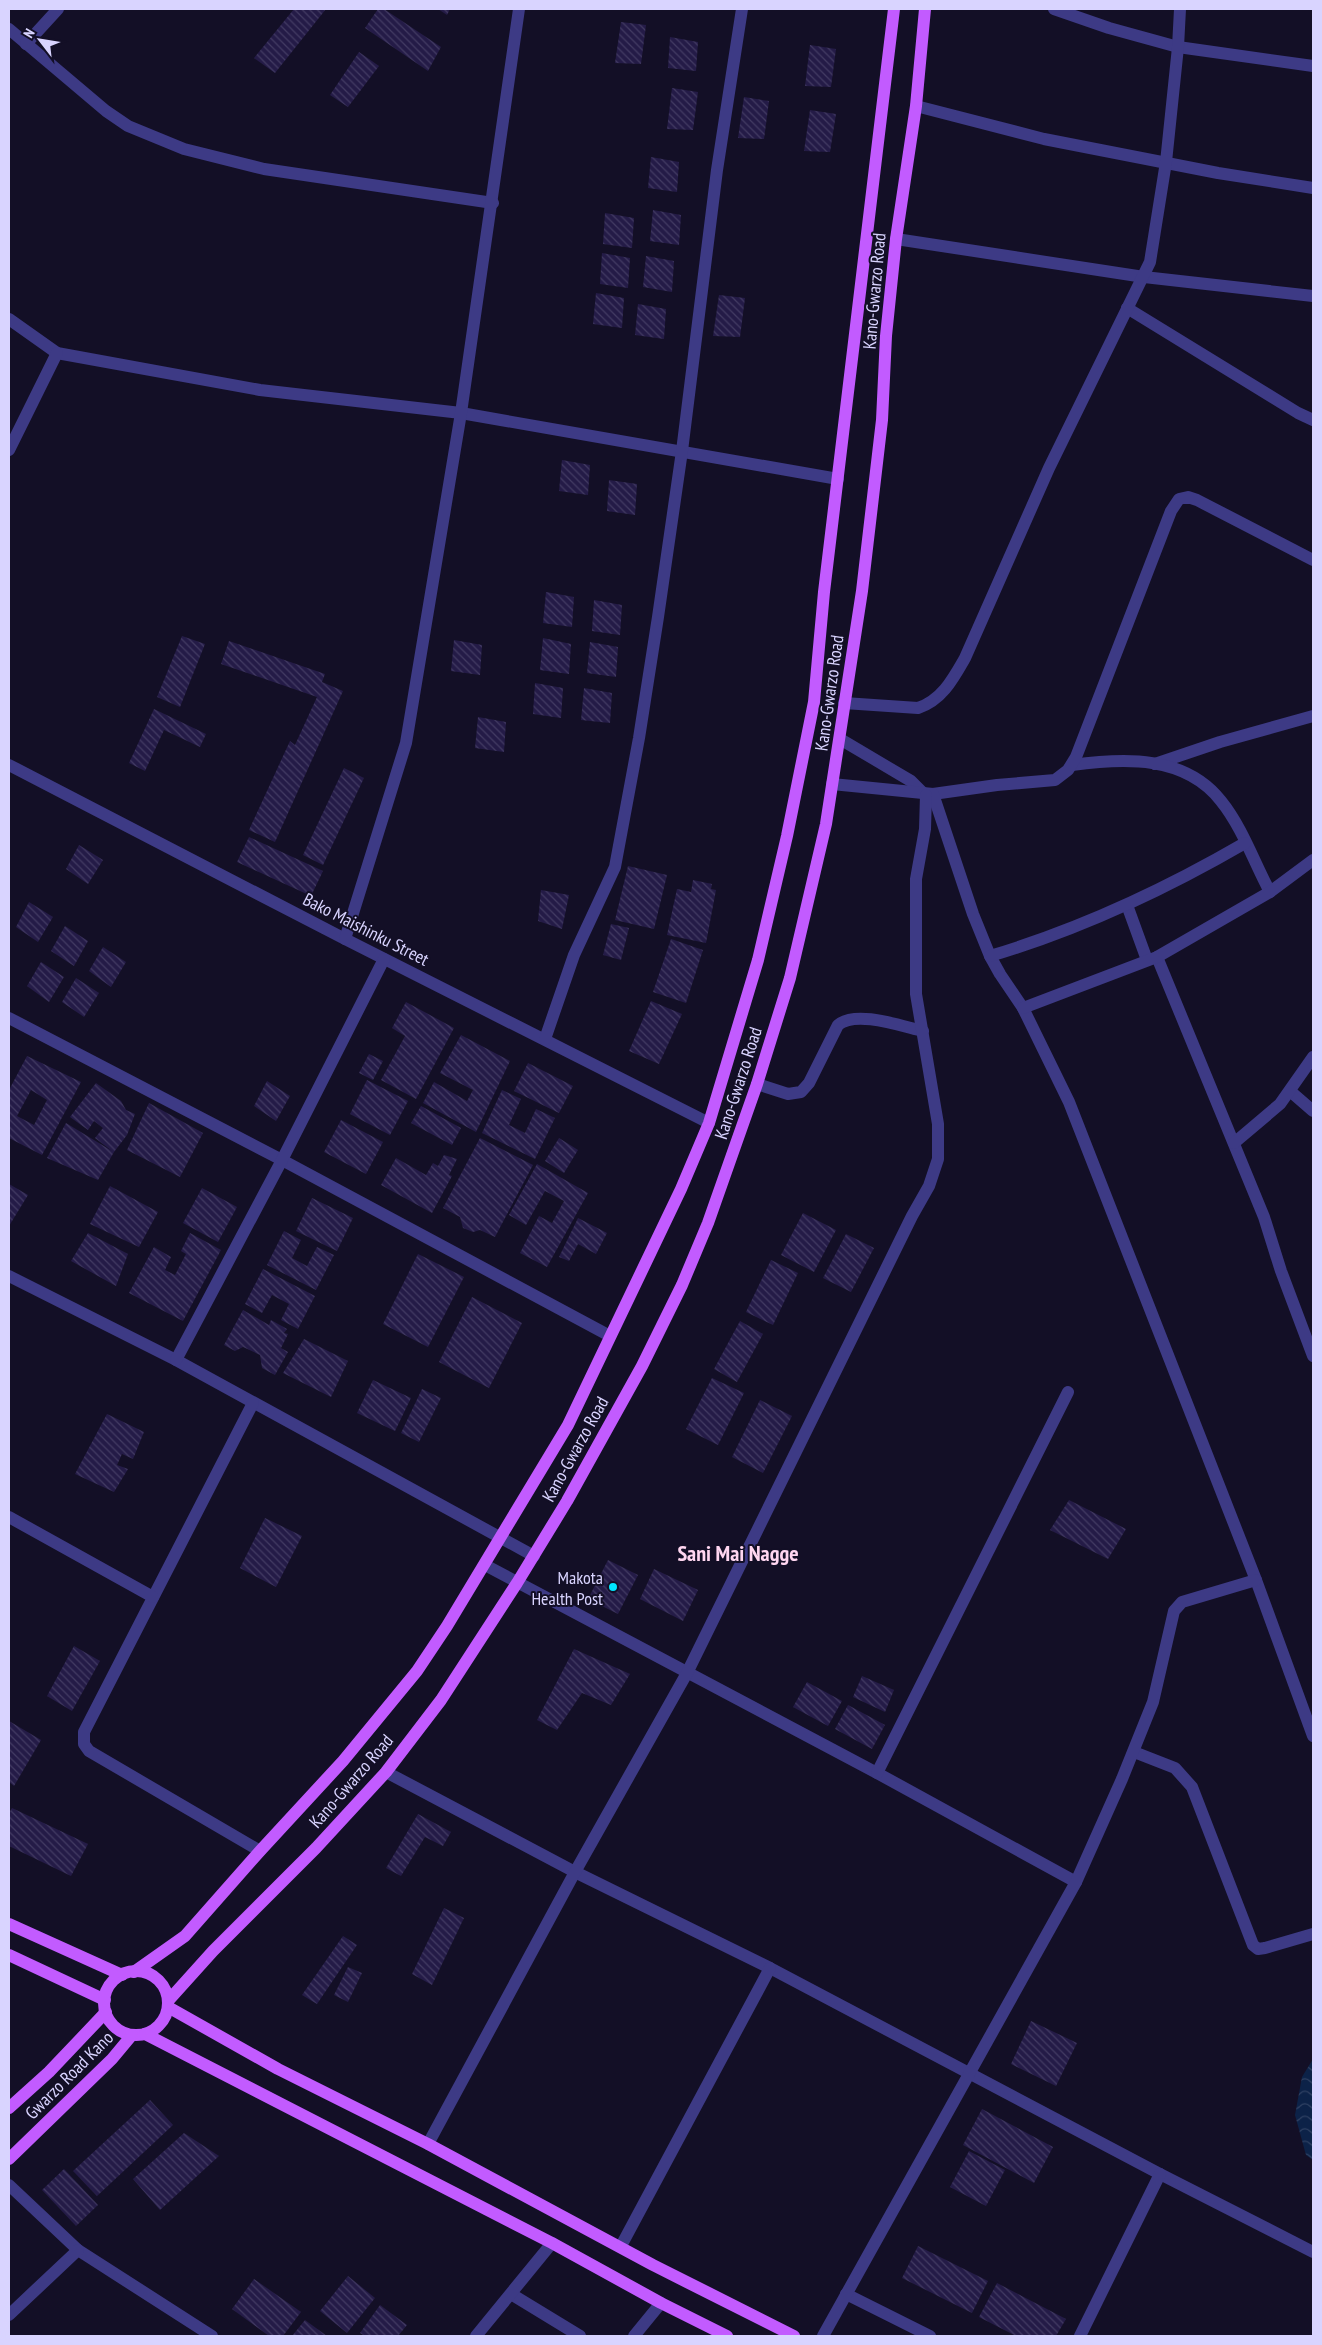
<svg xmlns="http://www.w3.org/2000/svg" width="1322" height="2345" font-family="'PT Sans Narrow',sans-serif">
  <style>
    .water { fill: url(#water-waves) }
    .building { fill: url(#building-back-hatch); fill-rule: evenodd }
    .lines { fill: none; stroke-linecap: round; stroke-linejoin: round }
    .minor { stroke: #3d3a85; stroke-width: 12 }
    .major { stroke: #c25bff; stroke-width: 12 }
    .poi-dot { fill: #00e5ff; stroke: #130f26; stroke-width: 2 }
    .labels { text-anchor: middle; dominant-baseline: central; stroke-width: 4; stroke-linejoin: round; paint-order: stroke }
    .street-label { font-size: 18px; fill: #d9d4ff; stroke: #130f26 }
    .poi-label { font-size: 18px; fill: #d9d4ff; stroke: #130f26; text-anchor: end }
    .district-label { font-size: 22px; font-weight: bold; fill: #ffd6f0; stroke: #130f26 }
  </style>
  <defs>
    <pattern id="water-waves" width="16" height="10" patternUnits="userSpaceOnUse" patternTransform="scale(1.25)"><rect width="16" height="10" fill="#0c2248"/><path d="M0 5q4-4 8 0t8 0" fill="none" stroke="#2f4163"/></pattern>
    <pattern id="building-back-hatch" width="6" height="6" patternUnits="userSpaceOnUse" patternTransform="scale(1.25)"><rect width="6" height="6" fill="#241b47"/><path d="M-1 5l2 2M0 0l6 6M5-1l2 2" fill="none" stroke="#433b63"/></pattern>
  </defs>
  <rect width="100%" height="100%" fill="#130f26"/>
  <path class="water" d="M1313,2059V2160L1306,2155L1295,2115L1302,2077Z"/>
  <g class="building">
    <path d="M294,9H326L275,73L254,58Z"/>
    <path d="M378,9H384L441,47L428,71L365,28Z"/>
    <path d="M438,9H450L447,15Z"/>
    <path d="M621,22L646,25L641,64L615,63Z"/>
    <path d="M670,37L698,42L696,71L668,68Z"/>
    <path d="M810,45L836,49L831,87L805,86Z"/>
    <path d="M359,52L379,66L348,107L330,95Z"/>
    <path d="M672,88L698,92L693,130L667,129Z"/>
    <path d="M744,97L769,101L764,139L738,138Z"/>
    <path d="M810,110L836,114L830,152L804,151Z"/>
    <path d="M651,157L679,162L677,192L648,188Z"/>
    <path d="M653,210L681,215L679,245L650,241Z"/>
    <path d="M605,213L634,218L632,248L603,244Z"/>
    <path d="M602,253L630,258L628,288L600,284Z"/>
    <path d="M646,256L674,261L672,292L643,287Z"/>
    <path d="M596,293L624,298L622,328L593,324Z"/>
    <path d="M719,295L745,298L740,337L713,336Z"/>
    <path d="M638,304L666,309L664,339L635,335Z"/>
    <path d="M562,460L590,465L588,495L559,491Z"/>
    <path d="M609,480L637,484L635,515L607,511Z"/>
    <path d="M546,592L574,597L572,627L543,623Z"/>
    <path d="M594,600L622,605L620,635L592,631Z"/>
    <path d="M182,636L205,644L180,707L157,697Z"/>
    <path d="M543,638L571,644L569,674L540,670Z"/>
    <path d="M454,640L482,645L480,675L451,671Z"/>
    <path d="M229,641L325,674L322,682L343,691L275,842L249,830L290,741L295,745L317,697L221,664Z"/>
    <path d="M590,642L618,647L616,677L587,673Z"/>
    <path d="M535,683L563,688L561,718L533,714Z"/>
    <path d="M584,688L612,693L610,723L581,720Z"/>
    <path d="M154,709L206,734L200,747L164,730L145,771L129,763Z"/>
    <path d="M478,717L506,722L504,752L475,748Z"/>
    <path d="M344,768L364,778L323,865L303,855Z"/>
    <path d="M249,837L323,871L311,896L237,862Z"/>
    <path d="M79,845L103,860L88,884L66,869Z"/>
    <path d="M628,866L667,875L654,929L615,920Z"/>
    <path d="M693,880L712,884L711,889L716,890L706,943L667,935L677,889L691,892Z"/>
    <path d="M541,890L569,895L562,929L538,921Z"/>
    <path d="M29,902L53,917L38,942L16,927Z"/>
    <path d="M611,924L629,928L621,960L603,955Z"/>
    <path d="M65,926L88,941L74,966L51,951Z"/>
    <path d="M671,939L703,950L686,1003L653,992Z"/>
    <path d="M103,947L126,962L111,987L89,971Z"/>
    <path d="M41,962L64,977L49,1002L27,986Z"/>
    <path d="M76,978L99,993L84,1017L62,1002Z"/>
    <path d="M651,1001L682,1014L659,1064L629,1051Z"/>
    <path d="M406,1002L454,1028L416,1099L381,1080L405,1036L392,1028Z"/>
    <path d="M461,1035L510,1061L476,1132L423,1103L434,1082L467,1101L473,1090L440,1073Z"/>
    <path d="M369,1054L383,1061L373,1080L359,1073Z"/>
    <path d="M27,1056L81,1082L42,1155L9,1138V1090ZM31,1090L47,1100L34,1125L17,1116Z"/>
    <path d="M528,1063L573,1086L559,1113L514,1091Z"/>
    <path d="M367,1080L408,1101L390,1135L350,1114Z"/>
    <path d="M267,1081L290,1096L276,1121L254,1106Z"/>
    <path d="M96,1083L121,1101L126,1110L135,1114L127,1135L114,1152L98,1180L47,1158L66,1123L112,1151L95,1138L103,1128L94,1121L88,1130L70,1117Z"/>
    <path d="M502,1090L521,1099L509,1125L525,1133L536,1109L555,1118L535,1159L482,1133Z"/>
    <path d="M149,1103L203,1133L180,1177L127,1150Z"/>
    <path d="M421,1106L461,1128L452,1145L411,1123Z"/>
    <path d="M341,1120L383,1142L366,1174L324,1152Z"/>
    <path d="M480,1138L533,1165L495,1237L480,1230L473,1232L463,1228L460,1217L443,1208Z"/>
    <path d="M559,1138L578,1150L564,1173L545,1161Z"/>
    <path d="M444,1155L457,1159L449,1175L452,1176L432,1213L381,1185L396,1158L426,1175L433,1163L438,1166Z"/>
    <path d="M537,1164L588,1193L547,1267L520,1253L539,1216L552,1223L564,1201L545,1191L526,1225L509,1215Z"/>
    <path d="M9,1184L28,1195L9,1226Z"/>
    <path d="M110,1186L158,1212L139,1247L90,1224Z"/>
    <path d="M202,1188L237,1207L218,1242L183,1223Z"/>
    <path d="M312,1198L353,1218L337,1251L296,1231Z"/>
    <path d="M803,1213L836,1230L814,1272L781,1255Z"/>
    <path d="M578,1218L607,1233L596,1254L578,1244L569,1261L559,1257Z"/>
    <path d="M284,1231L301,1240L292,1258L307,1266L317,1247L334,1255L316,1290L267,1265Z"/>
    <path d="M88,1233L128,1254L116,1286L71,1261Z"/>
    <path d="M190,1233L221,1250L183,1321L129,1293L154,1247L171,1257L165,1270L175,1275L186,1254L181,1251Z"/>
    <path d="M846,1234L874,1248L851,1292L823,1278Z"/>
    <path d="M418,1254L464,1277L428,1347L383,1324Z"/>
    <path d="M771,1260L798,1273L773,1325L746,1312Z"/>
    <path d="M263,1269L315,1296L298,1329L281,1320L289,1304L272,1295L262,1313L245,1304Z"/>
    <path d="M472,1297L522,1323L489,1388L439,1362Z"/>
    <path d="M243,1310L269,1325L271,1320L287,1329L284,1333L288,1334L281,1348L288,1352L275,1375L262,1368L260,1355L243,1347L235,1351L224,1345Z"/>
    <path d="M740,1321L763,1334L737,1382L714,1369Z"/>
    <path d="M304,1339L348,1361L331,1397L283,1373Z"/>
    <path d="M712,1378L744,1393L718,1445L686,1429Z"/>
    <path d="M373,1380L411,1398L395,1431L357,1413Z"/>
    <path d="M422,1389L441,1398L419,1442L401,1433Z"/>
    <path d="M760,1400L792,1416L763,1473L732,1457Z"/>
    <path d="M107,1414L144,1432L133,1459L122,1454L117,1465L128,1469L114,1492L75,1474Z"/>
    <path d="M1069,1500L1126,1529L1108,1559L1050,1530Z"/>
    <path d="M265,1518L302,1536L276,1587L240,1568Z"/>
    <path d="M608,1560L638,1575L618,1614L588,1599Z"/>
    <path d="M654,1569L698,1590L683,1621L640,1599Z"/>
    <path d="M74,1646L100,1661L72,1711L47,1696Z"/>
    <path d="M574,1649L630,1674L611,1705L582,1693L557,1730L537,1720Z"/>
    <path d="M862,1676L894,1690L885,1712L853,1697Z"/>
    <path d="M807,1682L842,1701L828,1726L793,1707Z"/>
    <path d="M848,1705L885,1725L872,1749L835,1729Z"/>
    <path d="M9,1721L41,1740L14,1786L9,1782Z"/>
    <path d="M12,1808L88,1844L71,1876L9,1846V1813Z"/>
    <path d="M418,1814L451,1832L443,1846L425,1837L401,1876L386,1868Z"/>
    <path d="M444,1908L464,1918L432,1985L412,1974Z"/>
    <path d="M343,1936L357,1945L317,2004L302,1995Z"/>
    <path d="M348,1967L362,1973L348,2002L334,1995Z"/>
    <path d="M1031,2021L1077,2043L1056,2086L1011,2064Z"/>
    <path d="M150,2100L173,2125L97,2196L73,2171Z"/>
    <path d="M982,2109L1053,2147L1034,2183L963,2145Z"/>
    <path d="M184,2133L219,2156L160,2210L133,2179Z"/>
    <path d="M969,2151L1005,2170L986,2206L950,2187Z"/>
    <path d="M64,2169L98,2205L76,2226L42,2190Z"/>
    <path d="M918,2246L988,2281L972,2313L902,2278Z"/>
    <path d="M348,2276L375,2298L347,2333L320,2311Z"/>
    <path d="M254,2279L301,2312L283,2336H269L232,2309Z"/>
    <path d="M997,2283L1066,2319L1056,2336H1016L979,2317Z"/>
    <path d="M380,2305L407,2325L398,2336H365L360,2333Z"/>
    <path d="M305,2320L327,2336H292Z"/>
  </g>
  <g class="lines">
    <g class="minor">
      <path d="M1054,9L1109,28L1178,47L1313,66"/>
      <path d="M9,29L106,111L128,126L184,149L264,169L493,203"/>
      <path d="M26,44L58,9"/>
      <path d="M916,106L1044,139L1218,173L1313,188"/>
      <path d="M896,239L1144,277L1313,296"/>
      <path d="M1127,308L1298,413L1313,420"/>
      <path d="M9,319L57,353L260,390L461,413L838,479"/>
      <path d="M9,450L57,353"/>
      <path d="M844,703L918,708C942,700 953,679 965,658L1049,468L1150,262L1166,162L1178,47L1180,9"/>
      <path d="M840,739L911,781L924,794"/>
      <path d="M1155,764L1220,742L1313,716"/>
      <path d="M9,765L345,939L709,1123"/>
      <path d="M1072,765C1124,758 1185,755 1221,801C1242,827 1254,862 1270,892"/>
      <path d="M832,784L933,794L997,785L1055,780L1068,770L1076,757L1171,511L1179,499L1188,497L1197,500L1313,560"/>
      <path d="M933,794L973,914L990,956L1000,974L1023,1008L1069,1102L1256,1580L1313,1736"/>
      <path d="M1127,905L1147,960"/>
      <path d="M345,939L406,743L461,413L519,9"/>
      <path d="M990,956C1081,929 1164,890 1245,843"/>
      <path d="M1157,957L1264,1217L1281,1271L1313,1356"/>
      <path d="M1023,1008L1157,957L1270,892L1313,860"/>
      <path d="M9,1018L282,1160L610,1336"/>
      <path d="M545,1039L574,955L615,867L639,738L658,617L682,451L717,170L742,9"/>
      <path d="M757,1084L788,1094L801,1092L809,1083L838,1025C856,1010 901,1026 923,1031"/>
      <path d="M1290,1091L1313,1111"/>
      <path d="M1234,1143L1280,1104L1313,1057"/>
      <path d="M9,1276L176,1360L534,1556"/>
      <path d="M176,1360L282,1160L384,959"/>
      <path d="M253,1403L84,1732V1744L89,1751L260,1851"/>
      <path d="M9,1517L153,1597"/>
      <path d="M485,1565L877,1773L1076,1882"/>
      <path d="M1134,1752L1175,1768L1192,1787L1253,1945L1258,1949L1265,1948L1313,1934"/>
      <path d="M386,1772L575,1872L770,1968L1160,2174L1313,2252"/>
      <path d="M877,1773L1068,1392"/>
      <path d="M428,2144L575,1872L687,1673L912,1216L929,1186L938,1159V1124L916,994V879L925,829L926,795"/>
      <path d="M9,2185L78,2250L212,2336"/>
      <path d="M621,2246L770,1968"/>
      <path d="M511,2294L580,2336"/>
      <path d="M846,2294L930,2336"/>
      <path d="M9,2315L78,2250"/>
      <path d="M476,2336L552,2243"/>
      <path d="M634,2336L661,2303"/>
      <path d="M823,2336L1076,1882L1122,1779L1153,1702L1174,1611L1182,1602L1256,1580"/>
      <path d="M1080,2336L1160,2174"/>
    </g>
    <g class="major">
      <path d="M9,1924L122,1975"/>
      <path d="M9,1955L105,2000"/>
      <circle cx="136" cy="2003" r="32"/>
      <path d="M134,1972L185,1936L260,1851L343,1761L417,1671L447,1626L568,1425L681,1189L709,1123L758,960L787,836L814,702L824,592L894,9"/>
      <path d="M168,2001L213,1951L316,1848L386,1772L441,1700L517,1583L567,1501L642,1366L682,1285L708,1223L757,1084L790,978L826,824L862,591L882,420L886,336L896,239L916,106L925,9"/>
      <path d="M168,2007L278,2069L428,2144L653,2265L794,2336"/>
      <path d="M145,2034L552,2243L661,2303L727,2336"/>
      <path d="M9,2108L49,2072L106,2012"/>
      <path d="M9,2159L112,2059L132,2035"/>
    </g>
  </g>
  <circle class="poi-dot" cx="613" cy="1587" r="5"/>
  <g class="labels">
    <g class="street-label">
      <text transform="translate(874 291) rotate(-85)">Kano-Gwarzo Road</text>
      <text transform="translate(829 693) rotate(-82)">Kano-Gwarzo Road</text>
      <text transform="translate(366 929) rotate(27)">Bako Maishinku Street</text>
      <text transform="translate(738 1083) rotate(-72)">Kano-Gwarzo Road</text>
      <text transform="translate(575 1449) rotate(-61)">Kano-Gwarzo Road</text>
      <text transform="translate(351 1781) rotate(-49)">Kano-Gwarzo Road</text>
      <text transform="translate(69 2075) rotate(-45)">Gwarzo Road Kano</text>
    </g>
    <g class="poi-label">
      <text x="603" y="1577">Makota<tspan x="603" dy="21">Health Post</tspan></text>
    </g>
    <g class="district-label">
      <text x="738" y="1553">Sani Mai Nagge</text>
    </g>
  </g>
  <rect width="1322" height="2345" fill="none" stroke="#d9d4ff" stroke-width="20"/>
  <g transform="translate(40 40) rotate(301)" stroke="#130f26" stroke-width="4" paint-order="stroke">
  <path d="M0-4L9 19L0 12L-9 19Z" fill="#d9d4ff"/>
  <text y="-8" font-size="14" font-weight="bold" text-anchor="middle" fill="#d9d4ff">N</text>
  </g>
</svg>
